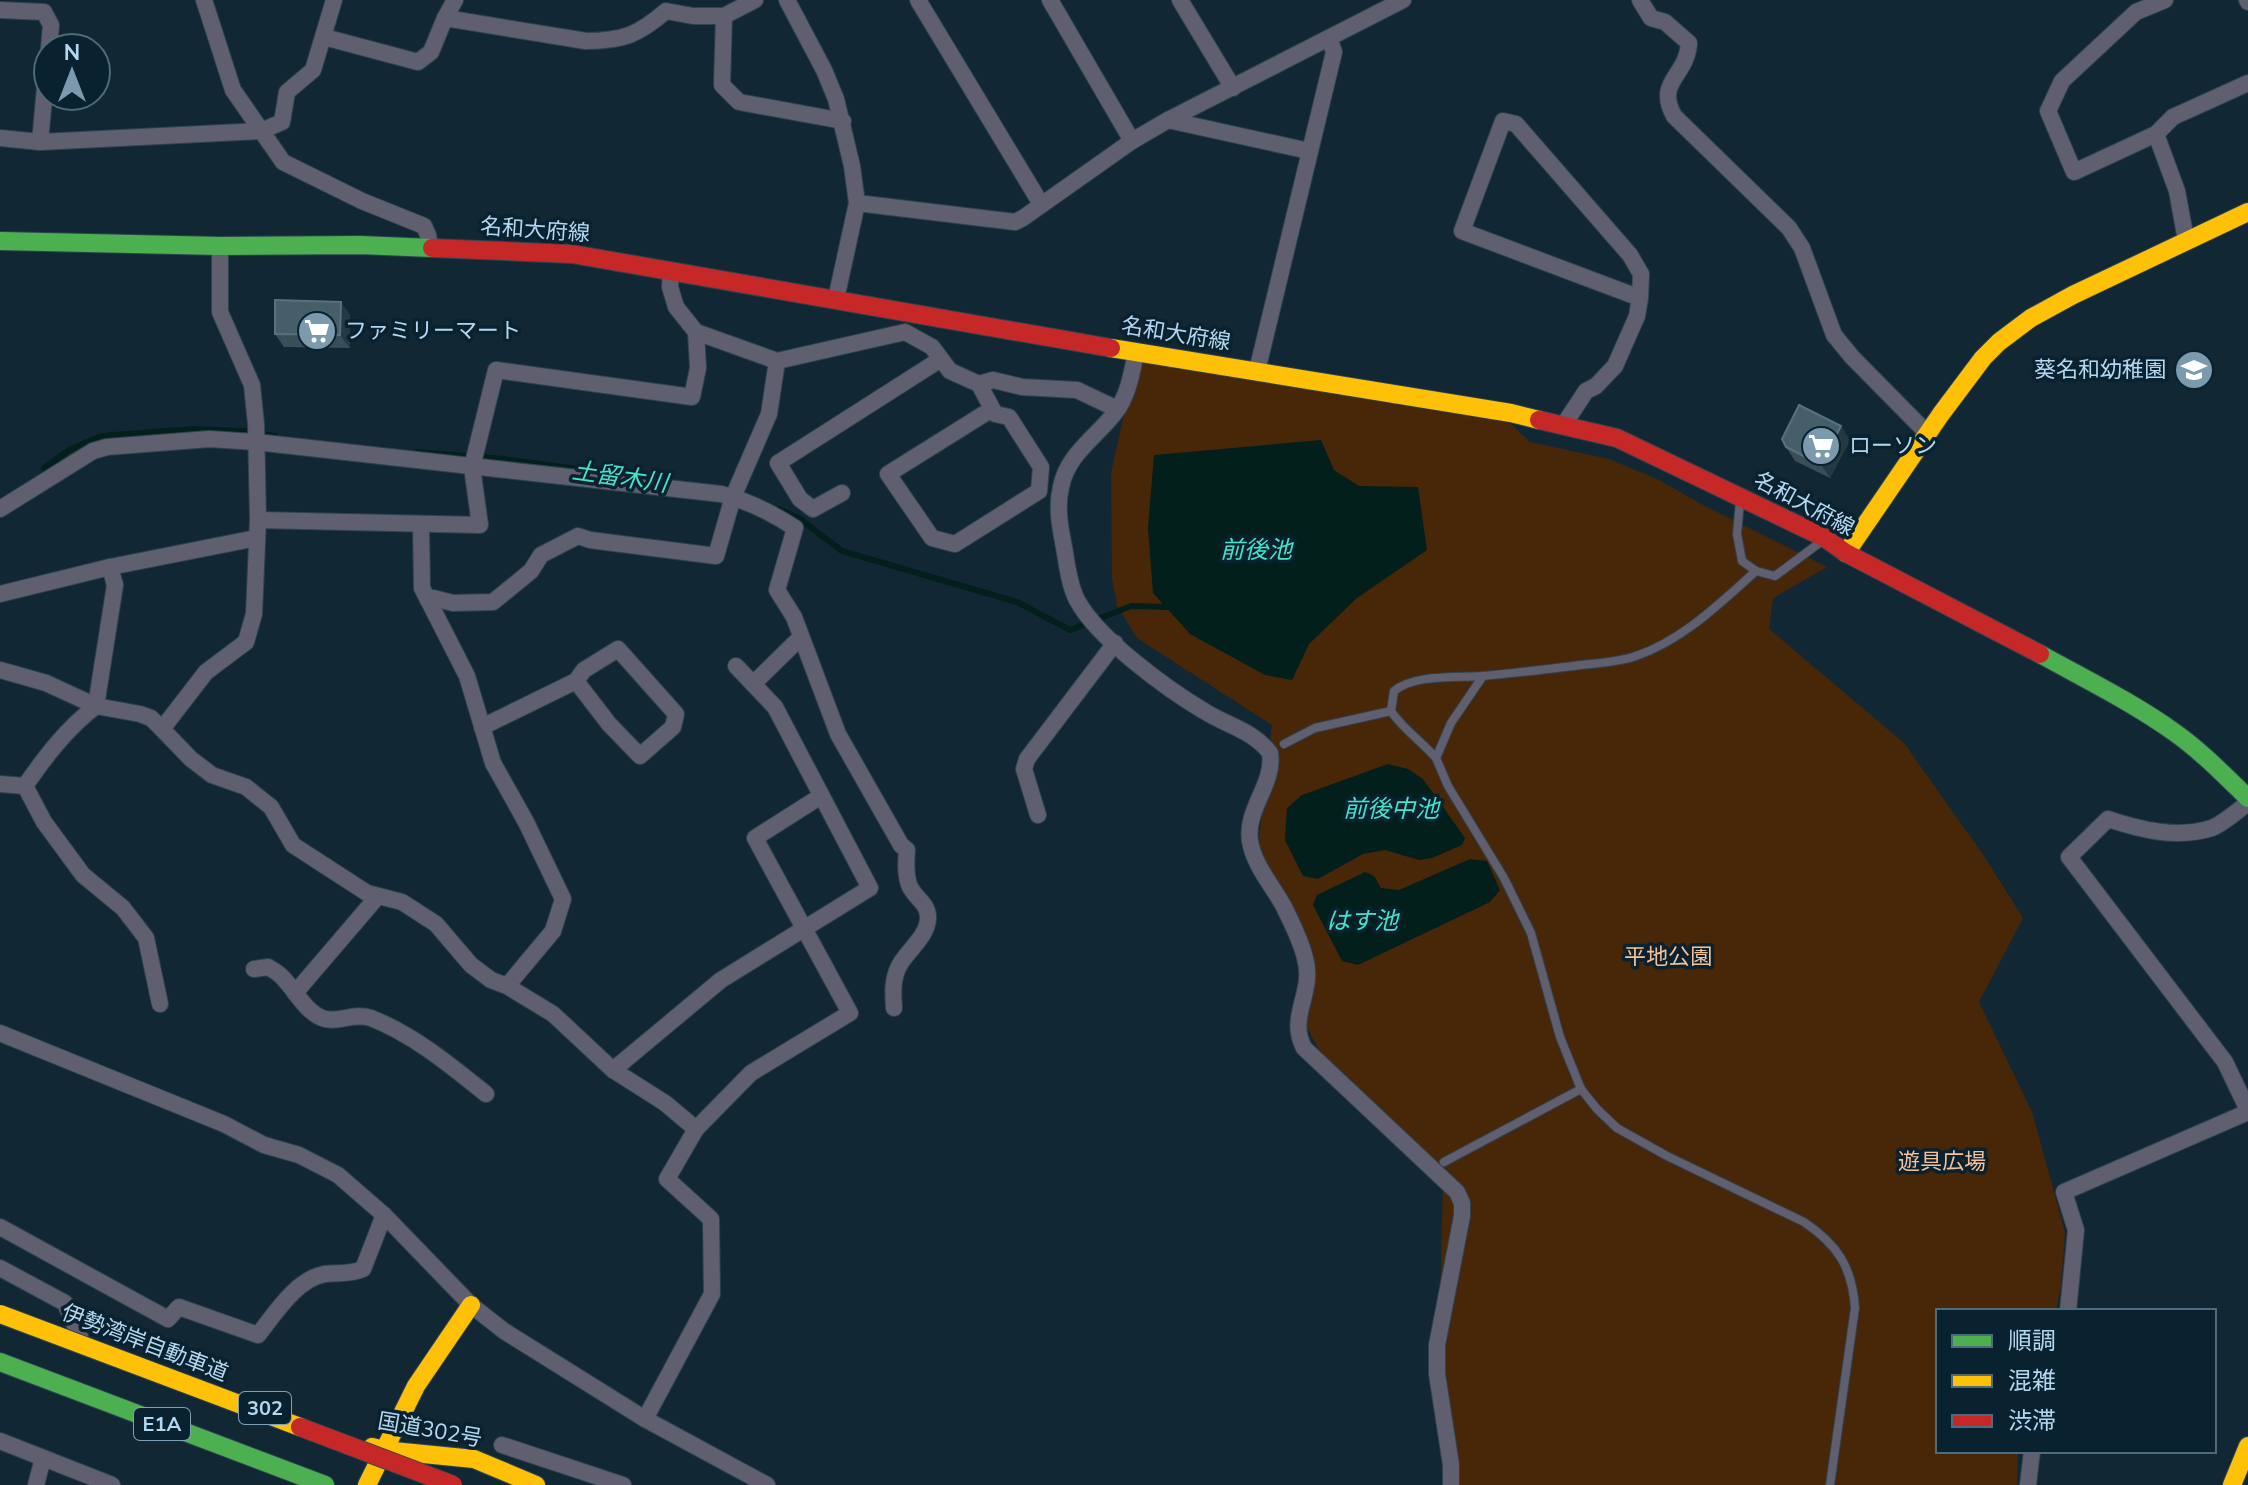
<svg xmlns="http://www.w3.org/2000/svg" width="2248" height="1485" font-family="'Nunito Sans','Noto Sans JP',sans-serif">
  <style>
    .green { fill: #472707 }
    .water { fill: #021f1b }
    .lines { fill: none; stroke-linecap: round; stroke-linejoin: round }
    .stream { stroke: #021f1b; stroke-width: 6 }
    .lane-casing { stroke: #2e4350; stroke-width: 10 }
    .street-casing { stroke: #2e4350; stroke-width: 18 }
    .fast-casing { stroke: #2e4350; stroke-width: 20 }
    .slow-casing { stroke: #2e4350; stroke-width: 20 }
    .jam-casing { stroke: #2e4350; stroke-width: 20 }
    .lane { stroke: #605f6f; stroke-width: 8 }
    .street { stroke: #605f6f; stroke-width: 16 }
    .fast { stroke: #4caf50; stroke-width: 18 }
    .slow { stroke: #ffc107; stroke-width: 18 }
    .jam { stroke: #c62828; stroke-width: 18 }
    .slow-bridge-casing { stroke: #2e4350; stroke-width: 20; stroke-linecap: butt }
    .jam-bridge-casing { stroke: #2e4350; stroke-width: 20; stroke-linecap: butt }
    .slow-bridge { stroke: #ffc107; stroke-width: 18 }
    .jam-bridge { stroke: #c62828; stroke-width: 18 }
    .wall { fill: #384f5a }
    .shaded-wall { fill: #233944 }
    .building { fill: #465e6a; stroke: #57717f; stroke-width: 2 }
    .labels { text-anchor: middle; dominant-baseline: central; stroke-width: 7; stroke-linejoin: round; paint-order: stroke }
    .shield { fill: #0a2130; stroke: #81a0b6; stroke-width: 2 }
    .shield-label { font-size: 20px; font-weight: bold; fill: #b4d7f0 }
    .street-label { font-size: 22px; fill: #b4d7f0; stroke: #0a2130 }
    .poi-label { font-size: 22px; fill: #b4d7f0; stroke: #0a2130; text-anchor: start }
    .park-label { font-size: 22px; fill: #f5c198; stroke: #0a2130 }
    .water-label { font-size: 24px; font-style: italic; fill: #46e3c9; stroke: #0a2130 }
  </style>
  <rect width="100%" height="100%" fill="#112834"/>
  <path class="green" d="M1136,360L1510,423L1530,442L1609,459L1659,480L1701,504L1827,567L1773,598L1769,629L1904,743L1984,856L2023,918L1979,1002L2032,1112L2065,1232L2061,1285L2056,1311H1938V1451H2018L2017,1485H1453L1438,1392L1443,1180L1330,1070L1304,1022L1299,957L1257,853L1272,725L1137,638L1117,605L1112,578L1111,473Z"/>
  <g class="water">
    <path d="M1321,440L1334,470L1359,486L1418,487L1427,550L1357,598L1309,644L1292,680L1265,675L1190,634L1153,593L1148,528L1154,455Z"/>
    <path d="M1388,764L1408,769L1423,779L1465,838L1462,845L1432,858L1419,860L1385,850L1363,854L1318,879L1303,876L1285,840L1287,808L1302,795Z"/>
    <path d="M1470,859L1487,861L1500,890L1490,902L1358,965L1342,961L1313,905L1317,895L1365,872L1374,876L1381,888L1399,890Z"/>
  </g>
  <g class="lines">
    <g class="stream">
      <path d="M417,452L503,459L617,474"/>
      <path d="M44,468L69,450L101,436L193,429L242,431L275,436"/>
      <path d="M779,509L800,519L842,551L1017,602L1070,630L1131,606L1172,607"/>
    </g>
    <g class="lane-casing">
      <g id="lane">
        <path d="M1740,501L1737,534L1742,561L1756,571L1775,576L1822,541"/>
        <path d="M1391,711C1401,727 1423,743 1436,758L1451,723L1483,676"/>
        <path d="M1284,744L1315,728L1391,711L1394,691C1414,674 1457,678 1483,676C1516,673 1548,669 1581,665C1599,663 1619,662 1636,656C1683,640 1720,603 1756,571"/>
        <path d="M1436,758L1448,786L1504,878L1531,933L1560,1037L1581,1089L1597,1109L1617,1128L1667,1156L1804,1222C1838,1245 1852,1267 1855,1308L1830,1485"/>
        <path d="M1444,1162L1581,1089"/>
      </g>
    </g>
    <g class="street-casing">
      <g id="street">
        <path d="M204,0L233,90L283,162L362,201L424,226L428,235L430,247"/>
        <path d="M787,0L824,70L836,99L852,166L857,203L836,299"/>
        <path d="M918,0L1041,204"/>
        <path d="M1050,0L1132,141"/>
        <path d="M1180,0L1233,88"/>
        <path d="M1640,0L1651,18L1665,22L1689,43C1687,77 1655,81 1674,116L1789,228L1802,248L1834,335L1852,357L1927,433"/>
        <path d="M2165,0L2136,12L2062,81L2048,111L2074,172L2156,134L2173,117L2248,83"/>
        <path d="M2247,0L2248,2"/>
        <path d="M0,10L44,12L51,25L49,48"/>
        <path d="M724,16L722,85L739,102L843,121"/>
        <path d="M445,18L455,0"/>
        <path d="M324,37L418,62L431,52L445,18L586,41C623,41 638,35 666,11L693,16H724L755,0"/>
        <path d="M1168,120L1309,151"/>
        <path d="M2156,134L2177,191L2186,240"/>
        <path d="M0,138L40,142L261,131L282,122L287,92L313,70L334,0"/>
        <path d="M40,142L48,55"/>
        <path d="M857,203L1015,222L1023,218L1132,141L1168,120L1403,0"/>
        <path d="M696,332L777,361L905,332L932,347L950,371L979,384L995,414L1009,417L1041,467L1039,491L955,544L932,538L888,474L992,409"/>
        <path d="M1136,352C1132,373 1128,397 1114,414C1095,438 1067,455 1061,487C1056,507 1060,527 1064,547C1067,564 1069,585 1077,600C1097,638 1167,689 1204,711C1226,725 1254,731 1270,753C1275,784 1245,809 1250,841C1254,866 1273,886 1284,907C1292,923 1301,941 1305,958C1315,993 1287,1016 1304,1048L1457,1192L1462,1203V1216L1437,1345V1374L1451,1465V1485"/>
        <path d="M1257,371L1334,52L1329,38"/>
        <path d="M979,384L993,380L1022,387L1077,390L1117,409"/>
        <path d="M1563,426L1586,391L1596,386L1615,366L1637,316L1640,298L1641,274L1630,255L1516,124L1503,121L1462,231L1640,298"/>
        <path d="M842,493L813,509L800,499L778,463L941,359"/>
        <path d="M0,509L93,451L107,447L209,439L256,442L721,494C748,501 771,512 795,528L777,590L794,617L838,734L901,845L907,850C906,862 905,876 910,887C916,899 929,904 928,919C927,937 907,951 899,966C892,980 893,993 894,1008"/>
        <path d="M258,520L480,525L472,467L496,370L692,397L698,368L696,332L676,307L670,287L671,272"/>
        <path d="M421,524L422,588L467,676L493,763L526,822L563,899L553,931L507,986"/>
        <path d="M0,594L110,567L256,538"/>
        <path d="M428,600L433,598L453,603L493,602L531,571L541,555L578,536L590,540L716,556L733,497L769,414L777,361"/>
        <path d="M0,670L46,683L96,706L140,714L151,718L162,729L206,672L246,642L254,614L258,520L256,424L252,385L220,312V246"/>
        <path d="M753,684L801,637"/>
        <path d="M482,727L576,681L584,670L618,649L676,714L673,727L640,756L609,724L576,681"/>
        <path d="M162,729L191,759L212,775L246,787L271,807L293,845L367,893L402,902L436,924L471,965L491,980L507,986L553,1014L613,1070L665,1103L696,1129"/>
        <path d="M0,784L25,786L44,822L83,875L123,908L146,938L160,1004"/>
        <path d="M25,786C45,757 67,728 96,706L115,585L110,567"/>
        <path d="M2248,803C2237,811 2224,823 2212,828C2177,839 2141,830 2108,819L2069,857L2225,1062L2248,1110"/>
        <path d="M1038,815L1024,769L1027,759L1115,643"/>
        <path d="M254,969L268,967C273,970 279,973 283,978C295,990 305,1011 322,1018C336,1024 354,1012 371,1018C414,1035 450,1065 486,1094"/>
        <path d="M295,993L378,896"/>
        <path d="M0,1033L224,1124L264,1145L299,1155L338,1175L384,1215L471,1305L504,1331L645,1419L767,1485"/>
        <path d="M613,1070L721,980L870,888L775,707L736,666"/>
        <path d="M0,1227L168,1319L179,1307L258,1335C274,1315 297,1278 325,1274C340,1272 348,1275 363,1269L384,1215"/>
        <path d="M0,1268L65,1303L80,1337"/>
        <path d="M2068,1311L2076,1230L2064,1192L2248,1112"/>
        <path d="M645,1419L712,1294L711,1219L667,1179L696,1129L751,1073L850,1013L755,838L821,796"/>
        <path d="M0,1441L112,1485"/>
        <path d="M502,1445L623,1485"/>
        <path d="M36,1485L43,1458"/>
        <path d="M2028,1485L2032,1451"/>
      </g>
    </g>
    <g class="fast-casing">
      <g id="fast">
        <path d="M0,241L220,246L360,245L432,248"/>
        <path d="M2040,654C2085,679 2132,702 2174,732C2201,751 2224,775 2248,798"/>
        <path d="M0,1362L325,1485"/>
      </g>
    </g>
    <g class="slow-casing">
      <g id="slow">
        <path d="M1111,348L1511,413L1539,420"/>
        <path d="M1846,553L1941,414L1983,358L1999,342L2031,318L2073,295L2248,212"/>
        <path d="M372,1447L383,1450L474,1459L536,1485"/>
        <path d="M367,1485L416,1386L471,1305"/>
        <path d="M2232,1485L2248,1446"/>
      </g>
    </g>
    <g class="jam-casing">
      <g id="jam">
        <path d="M432,248L572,254L1111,348"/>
        <path d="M1539,420L1617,438L1825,538L1846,553L2040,654"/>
      </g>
    </g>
    <use href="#lane" class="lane"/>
    <use href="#street" class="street"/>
    <use href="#fast" class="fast"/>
    <use href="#slow" class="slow"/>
    <use href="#jam" class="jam"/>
    <g class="slow-bridge-casing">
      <path id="slow-bridge" d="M0,1314L300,1427"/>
    </g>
    <g class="jam-bridge-casing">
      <path id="jam-bridge" d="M300,1427L453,1485"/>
    </g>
    <use href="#slow-bridge" class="slow-bridge"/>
    <use href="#jam-bridge" class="jam-bridge"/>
  </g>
  <g class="wall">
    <path d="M350,315V348L284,347L275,334Z"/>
    <path d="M1850,440L1830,478L1795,461L1786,447Z"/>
  </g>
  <g class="shaded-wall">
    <path d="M341,302L350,315V348L340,335Z"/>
    <path d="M1841,426L1850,440L1830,478L1821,465Z"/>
  </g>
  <g class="building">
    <path d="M275,300L341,302L340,335L275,334Z"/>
    <path d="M1799,405L1841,426L1821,465L1786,447L1782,439Z"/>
  </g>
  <defs>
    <g id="supermarket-disc" transform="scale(2)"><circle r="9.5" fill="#7b9aae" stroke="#0a2130"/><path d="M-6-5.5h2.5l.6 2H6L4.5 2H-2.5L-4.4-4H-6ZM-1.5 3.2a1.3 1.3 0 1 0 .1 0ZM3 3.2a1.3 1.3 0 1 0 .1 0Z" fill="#fff"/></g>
    <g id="school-disc" transform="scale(2)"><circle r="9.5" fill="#7b9aae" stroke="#0a2130"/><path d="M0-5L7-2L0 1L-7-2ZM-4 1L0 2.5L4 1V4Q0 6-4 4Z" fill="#fff"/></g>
  </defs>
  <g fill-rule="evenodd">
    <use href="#supermarket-disc" x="317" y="331"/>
    <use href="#school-disc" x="2194" y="370"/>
    <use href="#supermarket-disc" x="1821" y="446"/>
  </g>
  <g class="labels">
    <g class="shield">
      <rect x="239" y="1392" width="52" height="32" rx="6"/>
      <rect x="134" y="1408" width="56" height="32" rx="6"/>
    </g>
    <g class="shield-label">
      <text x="265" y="1408">302</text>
      <text x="162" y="1424">E1A</text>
    </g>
    <g class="street-label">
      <text transform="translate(535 230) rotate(4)">名和大府線</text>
      <text transform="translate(1176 334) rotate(9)">名和大府線</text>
      <text transform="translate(1804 504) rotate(28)">名和大府線</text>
      <text transform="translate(145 1343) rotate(21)">伊勢湾岸自動車道</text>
      <text transform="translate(430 1430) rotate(10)">国道302号</text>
    </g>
    <g class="poi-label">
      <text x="345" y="331">ファミリーマート</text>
      <text x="2166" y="370" text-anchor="end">葵名和幼稚園</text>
      <text x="1849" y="446">ローソン</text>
    </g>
    <g class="park-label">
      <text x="1668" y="957">平地公園</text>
      <text x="1942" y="1162">遊具広場</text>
    </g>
    <g class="water-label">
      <text transform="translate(620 477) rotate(8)">土留木川</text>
      <text x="1256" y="550">前後池</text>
      <text x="1391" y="809">前後中池</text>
      <text x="1362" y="921">はす池</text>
    </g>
  </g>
  <rect x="1936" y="1309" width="280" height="144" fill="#0a2130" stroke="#4e6a7d" stroke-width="2"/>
  <rect x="1952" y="1335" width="40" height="12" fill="#4caf50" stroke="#4e6a7d" stroke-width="2"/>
  <text x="2008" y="1349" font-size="24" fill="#b4d7f0">順調</text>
  <rect x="1952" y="1375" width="40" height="12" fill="#ffc107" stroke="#4e6a7d" stroke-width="2"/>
  <text x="2008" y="1389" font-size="24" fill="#b4d7f0">混雑</text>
  <rect x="1952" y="1415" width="40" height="12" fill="#c62828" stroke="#4e6a7d" stroke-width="2"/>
  <text x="2008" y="1429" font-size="24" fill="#b4d7f0">渋滞</text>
  <g transform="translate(72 72)"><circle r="38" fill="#0a2130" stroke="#4e6a7d" stroke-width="2"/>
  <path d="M0-6L14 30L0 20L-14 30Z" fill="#7b9aae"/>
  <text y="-12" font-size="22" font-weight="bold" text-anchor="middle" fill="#b4d7f0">N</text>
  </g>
</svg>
